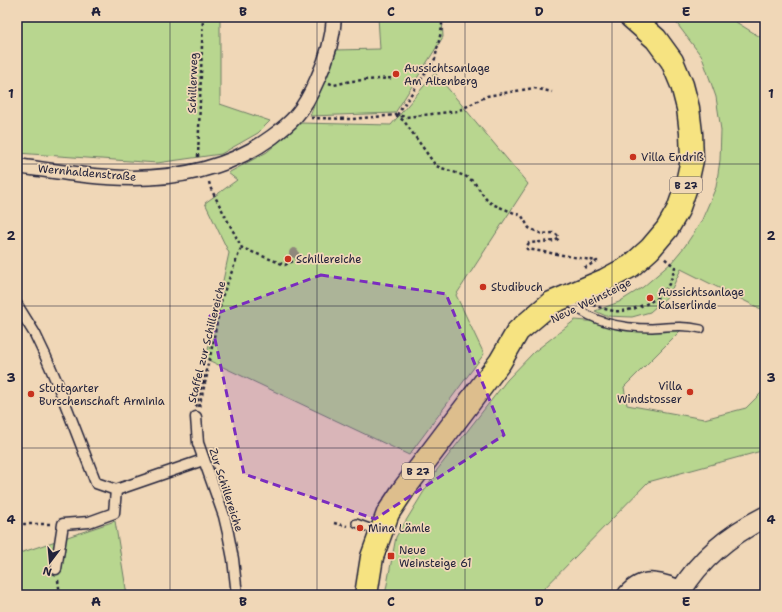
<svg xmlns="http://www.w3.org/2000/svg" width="782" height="612" font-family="'Shantell Sans',sans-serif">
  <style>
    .green { fill: #b8d68f; stroke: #6d7c65 }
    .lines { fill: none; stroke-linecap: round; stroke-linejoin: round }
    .service-casing { stroke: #22223b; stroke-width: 10 }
    .pedestrian-casing { stroke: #22223b; stroke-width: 13 }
    .minor-casing { stroke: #22223b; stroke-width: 17 }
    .secondary-casing { stroke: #22223b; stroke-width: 23 }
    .primary-casing { stroke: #22223b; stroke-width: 25 }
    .path { stroke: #22223b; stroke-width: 2.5; stroke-dasharray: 3 3; stroke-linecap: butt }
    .service { stroke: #f0d7b7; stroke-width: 7 }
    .pedestrian { stroke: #f0d7b7; stroke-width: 10 }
    .minor { stroke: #f0d7b7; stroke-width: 14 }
    .secondary { stroke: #f0d7b7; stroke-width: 20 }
    .primary { stroke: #f6e381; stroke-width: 22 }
    .tree { fill: #8f877c }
    .marked { fill: #7b2cbf; fill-opacity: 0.2; stroke: #7b2cbf; stroke-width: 3; stroke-dasharray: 8 5; stroke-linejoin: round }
    .grid { fill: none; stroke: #22223b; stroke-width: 1; stroke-opacity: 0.55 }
    .poi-dot { fill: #c8321e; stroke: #f0d7b7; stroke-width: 1.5 }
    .labels { text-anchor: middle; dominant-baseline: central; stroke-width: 3.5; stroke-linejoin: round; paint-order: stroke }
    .shield { fill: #f0d7b7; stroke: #605860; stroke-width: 1 }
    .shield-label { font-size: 10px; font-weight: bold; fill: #22223b }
    .poi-label { font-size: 11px; fill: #22223b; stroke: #f0d7b7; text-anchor: start }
    .street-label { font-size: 11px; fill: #22223b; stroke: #f0d7b7 }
    .neatline { fill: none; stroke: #22223b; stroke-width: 1.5 }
    .grid-label { font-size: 13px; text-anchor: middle; font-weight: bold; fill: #22223b }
  </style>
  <rect width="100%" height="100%" fill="#f0d7b7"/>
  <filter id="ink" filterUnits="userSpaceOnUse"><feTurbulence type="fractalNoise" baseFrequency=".025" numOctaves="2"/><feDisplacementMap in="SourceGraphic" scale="8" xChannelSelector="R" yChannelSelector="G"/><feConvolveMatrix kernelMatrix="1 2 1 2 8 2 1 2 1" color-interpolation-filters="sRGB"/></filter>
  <g filter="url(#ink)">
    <g class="green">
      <path d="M17,17H220V104L270,121L258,133L221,154L157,163L17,153Z"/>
      <path d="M378,17H442L443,37L395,113L310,116L335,50L380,49Z"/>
      <path d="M672,17H728L765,40V311L681,269L669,295L650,312L632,317L606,316L595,311L619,302L643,287L671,263L685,246L701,222L716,187L720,160L721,130L716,97L702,57Z"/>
      <path d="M435,73L528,184L456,295L484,354L409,455L206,359L229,253L205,203L237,180L228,173L267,152L300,123L391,125Z"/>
      <path d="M575,320L682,329L624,387L627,405L704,419L746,408L765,389V450L648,482L538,595H385L396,537L437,470L507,380L534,352Z"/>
      <path d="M115,521L127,595H17V554Z"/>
    </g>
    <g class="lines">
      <g class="service-casing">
        <g id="service">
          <path d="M574,306C596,324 625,328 652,328C669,327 684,325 701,329"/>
          <path d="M356,523L378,531"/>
        </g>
      </g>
      <g class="pedestrian-casing">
        <g id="pedestrian">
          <path d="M17,305L35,334L45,355L58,385L96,483L116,490L203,460"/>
          <path d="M196,417L198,443L224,516L228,533L233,559L237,595"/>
          <path d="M56,569L63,524L89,522L114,513L116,490"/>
        </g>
      </g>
      <g class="minor-casing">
        <path id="minor" d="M17,166C55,171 94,178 132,178C182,178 231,167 272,137C280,131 288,125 295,117C305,106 312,92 318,78C327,59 333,38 334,17"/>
      </g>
      <g class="secondary-casing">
        <path id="secondary" d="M628,595C645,576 660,584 681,591C701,558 731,534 765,517"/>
      </g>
      <g class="primary-casing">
        <path id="primary" d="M366,595L372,557L388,513L404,489L500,362L518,331L551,303L605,280L631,266L650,249L667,229L678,210L686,187L692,160L691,133L688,108L682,85L672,61L656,39L631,17"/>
      </g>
      <g class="path">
        <path d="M329,83L334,85L351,81L393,78"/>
        <path d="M396,115L404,121L436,166L465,176L474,182L486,199L492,204L522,216L529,228L542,234L553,233L556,234L559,237L558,239L555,241L529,243L526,247L527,249L597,261L584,268"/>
        <path d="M397,115L435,59L442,27V17"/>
        <path d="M311,118L352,119L396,115L406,117L458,111L487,96L534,88L552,92"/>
        <path d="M198,157L203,17"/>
        <path d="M209,182L211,189L242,248L285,265L299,258"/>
        <path d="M593,305C599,307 607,310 614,311C628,313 657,302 665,290C670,284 673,275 675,267L664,258"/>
        <path d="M196,407L210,357L222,297L241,248"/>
        <path d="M199,407L208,371"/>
        <path d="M334,523L347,526"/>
        <path d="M17,524H52"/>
        <path d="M58,580L60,595"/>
      </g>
      <use href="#service" class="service"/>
      <use href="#pedestrian" class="pedestrian"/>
      <use href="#minor" class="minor"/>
      <use href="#secondary" class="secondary"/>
      <use href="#primary" class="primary"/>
    </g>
    <circle class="tree" cx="294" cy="253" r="5"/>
  </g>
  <path class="marked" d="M321,275L446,294L504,435L375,519L244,474L210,316Z"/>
  <path class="grid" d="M170,17V595M317,17V595M465,17V595M612,17V595M17,164H765M17,306H765M17,448H765"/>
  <g class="poi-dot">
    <circle cx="396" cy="74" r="4"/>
    <circle cx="633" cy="157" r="4"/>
    <circle cx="288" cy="259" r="4"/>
    <circle cx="483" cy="287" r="4"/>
    <circle cx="650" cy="298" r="4"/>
    <circle cx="690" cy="392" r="4"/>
    <circle cx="31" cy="394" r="4"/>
    <circle cx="360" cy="528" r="4"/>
    <rect x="387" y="552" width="8" height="8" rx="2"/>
  </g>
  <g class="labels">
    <g class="shield">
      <rect x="670" y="177" width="32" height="16" rx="3"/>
      <rect x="402" y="463" width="32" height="16" rx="3"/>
    </g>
    <g class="shield-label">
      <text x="686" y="185">B 27</text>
      <text x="418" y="471">B 27</text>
    </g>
    <g class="poi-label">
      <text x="404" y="68">Aussichtsanlage<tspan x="404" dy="13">Am Altenberg</tspan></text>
      <text x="641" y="157">Villa Endriß</text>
      <text x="296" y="259">Schillereiche</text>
      <text x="491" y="287">Studibuch</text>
      <text x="658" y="292">Aussichtsanlage<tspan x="658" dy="13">Kaiserlinde</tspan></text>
      <text x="682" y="386" text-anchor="end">Villa<tspan x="682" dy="13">Windstosser</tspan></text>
      <text x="39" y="388">Stuttgarter<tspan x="39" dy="13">Burschenschaft Arminia</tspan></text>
      <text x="368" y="528">Mina Lämle</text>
      <text x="399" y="550">Neue<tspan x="399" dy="13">Weinsteige 61</tspan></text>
    </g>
    <g class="street-label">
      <text transform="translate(193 83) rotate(-88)">Schillerweg</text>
      <text transform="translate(87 173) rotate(5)">Wernhaldenstraße</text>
      <text transform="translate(591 301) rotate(-26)">Neue Weinsteige</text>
      <text transform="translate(207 342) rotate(-76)">Staffel zur Schillereiche</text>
      <text transform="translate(226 490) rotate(72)">Zur Schillereiche</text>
    </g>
  </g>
  <rect width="782" height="612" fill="none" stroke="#f0d7b7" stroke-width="44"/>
  <g transform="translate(50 562) rotate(196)" stroke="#f0d7b7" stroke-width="3" paint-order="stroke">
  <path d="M0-3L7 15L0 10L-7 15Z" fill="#22223b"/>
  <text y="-6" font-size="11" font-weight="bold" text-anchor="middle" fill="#22223b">N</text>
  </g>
  <rect x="22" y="22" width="738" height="568" class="neatline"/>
  <g class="grid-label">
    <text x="96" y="16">A</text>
    <text x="243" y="16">B</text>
    <text x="391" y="16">C</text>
    <text x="539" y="16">D</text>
    <text x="686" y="16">E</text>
    <text x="11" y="98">1</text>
    <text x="771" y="98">1</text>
    <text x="11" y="240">2</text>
    <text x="771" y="240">2</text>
    <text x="11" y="382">3</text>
    <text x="771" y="382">3</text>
    <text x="11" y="524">4</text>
    <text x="771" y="524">4</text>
    <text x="96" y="606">A</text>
    <text x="243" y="606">B</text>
    <text x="391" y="606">C</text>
    <text x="539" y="606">D</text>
    <text x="686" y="606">E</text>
  </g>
</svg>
